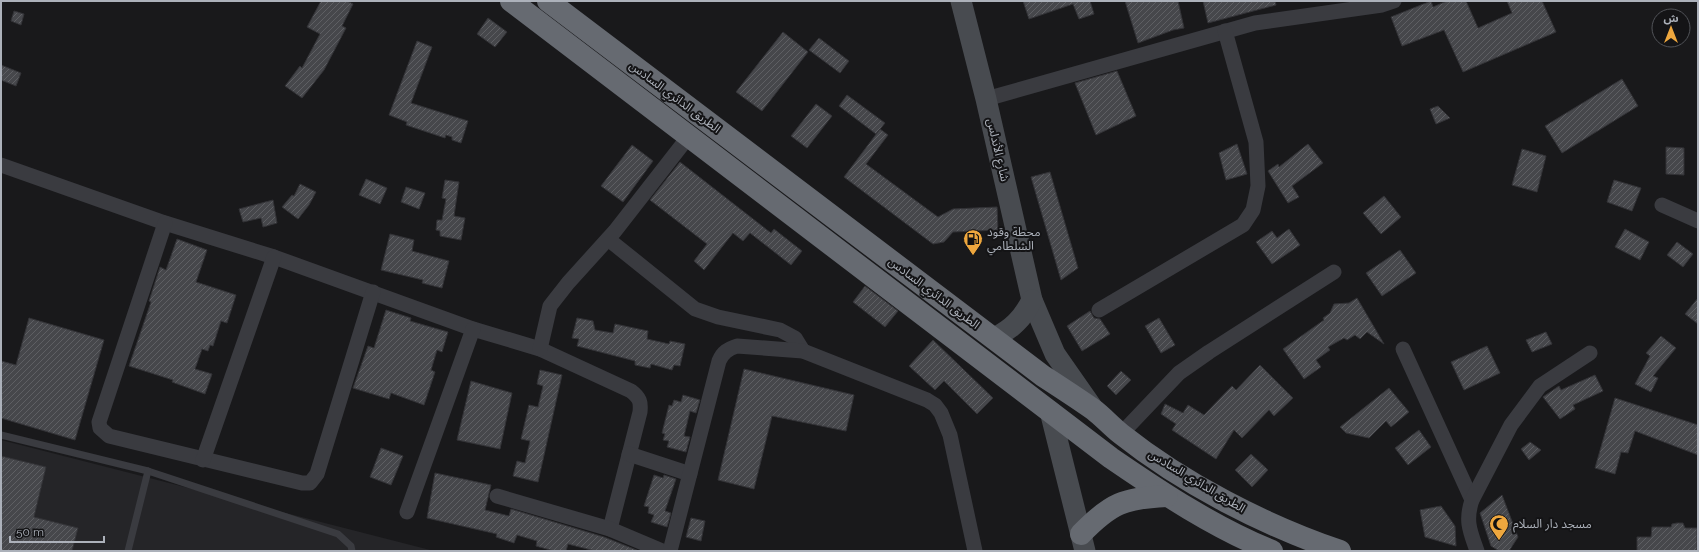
<svg xmlns="http://www.w3.org/2000/svg" width="1699" height="552" font-family="Raleway,'Noto Sans Arabic',sans-serif">
  <style>
    .built { fill: #252528 }
    .building { fill: url(#building-hatch); stroke: #333337 }
    .lines { fill: none; stroke-linecap: round; stroke-linejoin: round }
    .lane { stroke: #3a3b40; stroke-width: 7 }
    .street { stroke: #3a3b40; stroke-width: 15 }
    .secondary { stroke: #484b50; stroke-width: 21 }
    .highway { stroke: #666a71; stroke-width: 22 }
    .labels { text-anchor: middle; dominant-baseline: central; stroke-width: 4; stroke-linejoin: round; paint-order: stroke }
    .street-label { font-size: 12px; fill: #acb1ba; stroke: #141416 }
    .poi-label { font-size: 12px; fill: #acb1ba; stroke: #141416; text-anchor: start }
  </style>
  <defs>
    <pattern id="building-hatch" width="6" height="6" patternUnits="userSpaceOnUse"><rect width="6" height="6" fill="#46474b"/><path d="M-1 1l2-2M0 6l6-6M5 7l2-2" fill="none" stroke="#5e5f63"/></pattern>
  </defs>
  <rect width="100%" height="100%" fill="#19191b"/>
  <path class="built" d="M1,440L434,551H1Z"/>
  <g class="building">
    <path d="M321,1H347L353,4L342,26L346,28L324,70L302,98L285,86L300,66L302,68L320,34L307,27Z"/>
    <path d="M1023,1H1090L1094,14L1079,19L1073,4L1029,19Z"/>
    <path d="M1125,1H1178L1184,28L1173,30L1138,43Z"/>
    <path d="M1203,1H1275L1276,5L1208,23Z"/>
    <path d="M1431,1L1433,7L1447,1H1466L1478,28L1512,13L1507,1H1542L1556,32L1463,72L1444,30L1402,46L1391,17Z"/>
    <path d="M14,11L24,14L21,25L11,21Z"/>
    <path d="M488,18L507,32L495,47L477,34Z"/>
    <path d="M783,32L808,52L762,111L736,92Z"/>
    <path d="M819,38L849,61L840,73L809,50Z"/>
    <path d="M417,41L432,47L411,103L468,121L461,143L452,140V137L446,135L445,138L406,125L407,122L389,115Z"/>
    <path d="M1,65L21,73L16,86L1,80Z"/>
    <path d="M1117,71L1136,116L1096,135L1075,83Z"/>
    <path d="M1622,79L1638,106L1562,153L1545,126Z"/>
    <path d="M847,95L885,123L876,134L839,106Z"/>
    <path d="M816,104L832,116L807,148L791,136Z"/>
    <path d="M1438,106L1450,118L1436,124L1430,109Z"/>
    <path d="M880,129L888,135L866,164L938,217L953,209L997,207L998,230L953,232L944,242L933,244L844,177Z"/>
    <path d="M1237,144L1247,174L1226,180L1219,153Z"/>
    <path d="M1308,144L1323,163L1292,186L1299,197L1288,203L1268,171L1278,164L1279,167Z"/>
    <path d="M632,145L653,161L623,202L601,186Z"/>
    <path d="M1666,147L1684,148V175L1666,174Z"/>
    <path d="M1522,149L1546,156L1537,192L1512,185Z"/>
    <path d="M680,162L771,233L774,229L802,251L791,265L750,233L743,241L733,233L704,270L694,261L707,244L650,200Z"/>
    <path d="M1050,172L1078,268L1061,280L1031,177Z"/>
    <path d="M366,179L387,188L380,204L359,195Z"/>
    <path d="M445,180L459,182L454,216L465,218L461,240L440,236V231L436,230L437,220H442L446,199L442,198Z"/>
    <path d="M1614,180L1641,188L1632,211L1607,202Z"/>
    <path d="M300,184L316,192L309,205L298,219L282,207L292,195L294,196Z"/>
    <path d="M406,187L425,193L419,209L401,202Z"/>
    <path d="M1384,196L1401,217L1381,234L1363,213Z"/>
    <path d="M273,200L277,223L263,227L261,218L243,222L239,209Z"/>
    <path d="M1289,229L1300,245L1272,264L1256,242L1272,231L1277,238Z"/>
    <path d="M1625,229L1649,242L1640,260L1615,247Z"/>
    <path d="M390,234L414,240L412,251L449,261L442,288L422,283L423,280L381,270Z"/>
    <path d="M177,239L207,250L196,282L236,295L227,323L221,321L213,346L210,345L208,351L202,349L195,369L212,374L205,394L172,382L173,380L129,366L151,302L149,301L160,267L166,270Z"/>
    <path d="M1677,242L1693,254L1683,267L1667,255Z"/>
    <path d="M1400,250L1416,273L1382,296L1366,273Z"/>
    <path d="M865,286L898,311L885,327L853,302Z"/>
    <path d="M1357,298L1384,344L1367,332L1360,339L1355,335L1347,340L1344,338L1328,347L1330,350L1316,360L1321,367L1304,379L1283,349L1324,320L1323,318L1330,313L1334,304L1349,303Z"/>
    <path d="M1698,298V324L1685,314Z"/>
    <path d="M386,310L411,318L410,321L448,332L442,352L437,350L431,370L435,372L424,405L391,393L389,399L353,388L368,346L374,348Z"/>
    <path d="M1090,311L1094,318L1100,319L1110,334L1082,351L1067,326Z"/>
    <path d="M29,318L104,340L75,440L1,418V361L16,365Z"/>
    <path d="M577,318L593,321L595,330L613,333L615,324L648,331L647,339L669,344L670,341L685,344L680,366L674,365L672,370L651,364L650,368L635,365V361L577,346L579,339L572,338Z"/>
    <path d="M1159,318L1175,345L1161,353L1145,326Z"/>
    <path d="M1546,332L1552,344L1532,352L1526,340Z"/>
    <path d="M1661,336L1676,348L1653,376L1658,378L1651,392L1635,384L1650,356L1646,353Z"/>
    <path d="M933,340L993,398L977,414L944,381L935,390L909,366Z"/>
    <path d="M1487,346L1500,373L1464,390L1451,362Z"/>
    <path d="M1260,365L1293,398L1274,416L1269,410L1242,438L1234,430L1216,459L1172,430L1176,424L1161,414L1165,404L1183,413L1188,405L1204,415L1232,386L1236,390Z"/>
    <path d="M744,369L854,395L846,431L772,416L754,489L718,480Z"/>
    <path d="M540,370L562,375L538,482L513,476L517,461L525,463L530,441L521,439L529,405L538,407L543,386L537,384Z"/>
    <path d="M1121,371L1131,380L1116,395L1107,386Z"/>
    <path d="M1595,375L1603,391L1573,405L1575,409L1560,419L1543,397L1559,386L1561,390Z"/>
    <path d="M471,381L512,393L500,449L457,440Z"/>
    <path d="M1389,388L1409,412L1391,427L1386,421L1369,438L1346,433L1340,427Z"/>
    <path d="M683,395L700,400L696,413L690,411L684,436L690,437L686,452L667,447L669,441L663,440L665,434L662,433L669,405L672,406L674,400L681,402Z"/>
    <path d="M1615,398L1698,425V455L1635,431L1628,453L1621,452L1615,474L1595,468Z"/>
    <path d="M1419,430L1431,447L1408,465L1395,448Z"/>
    <path d="M1530,442L1541,450L1529,460L1521,449Z"/>
    <path d="M381,448L403,456L391,485L370,477Z"/>
    <path d="M1251,454L1268,470L1252,487L1235,470Z"/>
    <path d="M1,456L46,467L34,517L78,528L72,551H1Z"/>
    <path d="M435,473L491,485L485,510L509,516L511,509L604,537L639,551H595L568,544L566,551H554L536,546L537,541L517,535L514,543L496,537L497,534L427,518Z"/>
    <path d="M654,475L663,478L664,475L676,479L665,511L671,513L667,527L651,522L654,515L648,513L649,507L644,506Z"/>
    <path d="M1502,495L1518,537L1509,551H1499L1491,546L1480,513Z"/>
    <path d="M1441,506L1455,526L1456,546L1425,537L1420,510Z"/>
    <path d="M691,518L705,521L701,541L686,537Z"/>
    <path d="M1677,523H1683L1685,528H1697V551H1637V537H1651L1652,527H1671L1672,524Z"/>
  </g>
  <g class="lines">
    <g class="lane">
      <path d="M1,435L148,471L338,534L351,546L352,551"/>
      <path d="M128,551L148,471"/>
    </g>
    <g class="street">
      <path d="M986,99L1255,23L1382,5L1394,1"/>
      <path d="M1,165L165,223L274,257L473,329L540,349L631,391C640,398 641,402 640,412L610,529"/>
      <path d="M1662,205L1698,221"/>
      <path d="M165,223L99,422L100,428L109,436L302,483H310L317,474L373,292"/>
      <path d="M608,239L695,309L718,317L780,330L795,338L803,351"/>
      <path d="M1099,310L1243,225L1253,210L1258,186L1256,142L1225,31"/>
      <path d="M540,349L550,306L568,283L615,231L689,136"/>
      <path d="M1403,349L1472,500"/>
      <path d="M1121,434L1179,373L1209,352L1334,272"/>
      <path d="M629,454L690,474"/>
      <path d="M203,460L274,257"/>
      <path d="M497,496L610,529L662,551"/>
      <path d="M407,512L473,329"/>
      <path d="M670,551L719,361C723,352 728,349 737,346L803,351L927,400L935,405L941,413L950,435L975,551"/>
      <path d="M1477,551C1470,531 1465,521 1472,500L1511,425L1540,386L1590,353"/>
    </g>
    <g class="secondary">
      <path d="M961,1L986,99L1032,300L1055,354L1092,407"/>
      <path d="M994,338C1012,329 1023,318 1032,300"/>
      <path d="M1050,411L1085,551"/>
    </g>
    <g class="highway">
      <path d="M511,1L1111,458C1162,493 1215,528 1272,551"/>
      <path d="M548,1L1043,376C1060,387 1077,398 1094,410C1103,417 1111,426 1121,434C1184,484 1264,525 1340,551"/>
      <path d="M1081,534C1111,503 1124,498 1167,496"/>
    </g>
  </g>
  <defs>
    <g id="fuel-pin" transform="scale(1)"><path d="M0 17L-7.5 6A9.5 9.5 0 1 1 7.5 6Z" fill="#eea73e" stroke="#141416"/><path d="M-5.5-6h7V0h2V4h1.3V-2.5L3-4.5l.8-.8L6-3V5H2.5V1h-1V6h-7ZM-4.2-4.7v3.2H.2V-4.7Z" fill="#111"/></g>
    <g id="mosque-pin" transform="scale(1)"><path d="M0 17L-7.5 6A9.5 9.5 0 1 1 7.5 6Z" fill="#eea73e" stroke="#141416"/><path d="M3.5-4.9A6 6 0 1 0 3.5 4.9A5 5 0 1 1 3.5-4.9Z" fill="#111"/></g>
  </defs>
  <g fill-rule="evenodd">
    <use href="#fuel-pin" x="973" y="239"/>
    <use href="#mosque-pin" x="1499" y="524"/>
  </g>
  <g class="labels">
    <g class="street-label">
      <text transform="translate(675 97) rotate(37)">الطريق الدائري السادس</text>
      <text transform="translate(998 150) rotate(77)">شارع الأندلس</text>
      <text transform="translate(934 293) rotate(37)">الطريق الدائري السادس</text>
      <text transform="translate(1197 481) rotate(31)">الطريق الدائري السادس</text>
    </g>
    <g class="poi-label">
      <text x="987" y="232">محطة وقود<tspan x="987" dy="14">الشلطامي</tspan></text>
      <text x="1513" y="524">مسجد دار السلام</text>
    </g>
  </g>
  <rect width="1699" height="552" fill="none" stroke="#acb1ba" stroke-width="4"/>
  <g transform="translate(1671 28)"><circle r="19" fill="#141416" stroke="#515358"/>
  <path d="M0-3L7 15L0 10L-7 15Z" fill="#eea73e"/>
  <text y="-6" font-size="11" font-weight="bold" text-anchor="middle" fill="#acb1ba">ش</text>
  </g>
  <path d="M10 536v6h94v-6" fill="none" stroke="#acb1ba" stroke-width="2"/>
  <text x="16" y="536" font-size="12" fill="#acb1ba" stroke="#141416" stroke-width="3" paint-order="stroke">50 m</text>
</svg>
